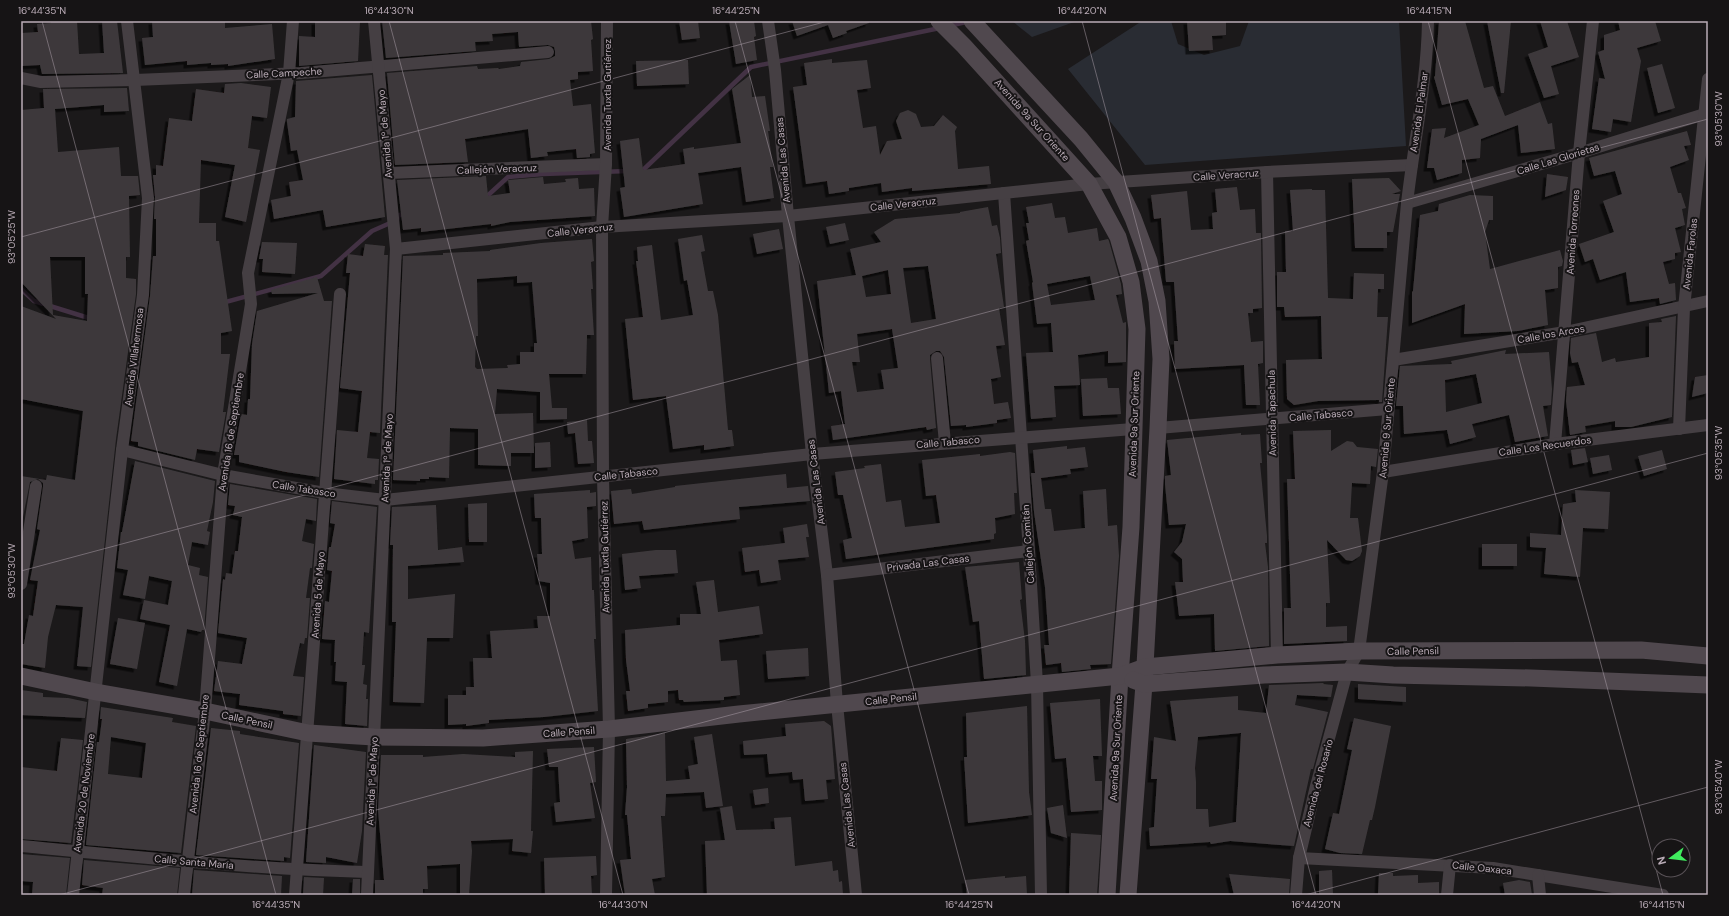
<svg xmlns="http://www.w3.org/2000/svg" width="1729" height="916" font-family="'DM Sans',sans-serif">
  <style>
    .green { fill: #292c33 }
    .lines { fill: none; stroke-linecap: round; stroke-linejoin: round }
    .stream { stroke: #433244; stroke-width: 4.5 }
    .building { fill: #3d393b; fill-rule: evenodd; filter: url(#shadow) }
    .street { stroke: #453f43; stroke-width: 12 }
    .secondary { stroke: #50484e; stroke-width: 17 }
    .ticks { fill: none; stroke: #baacb7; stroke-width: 1; stroke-opacity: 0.45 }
    .labels { text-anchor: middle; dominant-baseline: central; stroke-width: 4; stroke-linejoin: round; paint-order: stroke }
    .street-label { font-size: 10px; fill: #baacb7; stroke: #161415 }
    .neatline { fill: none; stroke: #baacb7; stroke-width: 1.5 }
    .ticks-label { font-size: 10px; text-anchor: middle; fill: #baacb7 }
  </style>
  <defs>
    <filter id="shadow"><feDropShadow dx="-3.5" dy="3.5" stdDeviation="0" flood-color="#0009"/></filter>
  </defs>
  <rect width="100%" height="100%" fill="#1b191a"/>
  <g class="green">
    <path d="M1012,21H1077L1032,37Z"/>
    <path d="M1142,21H1171L1178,44L1204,55L1240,46L1249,21H1399L1406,146L1145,165L1068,69Z"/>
  </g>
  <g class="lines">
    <g class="stream">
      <path d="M949,26L970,21"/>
      <path d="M639,171H642L751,67L940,28"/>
      <path d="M485,198L508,177L543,174L628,171"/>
      <path d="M21,289L34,301L92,319"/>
      <path d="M222,303L321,276L372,231L397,220L399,215L407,214"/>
    </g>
  </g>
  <g class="building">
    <path d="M50,21H77L79,54L104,53L102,21H117L123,73L42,74L40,65L21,66V33L38,32L37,24L51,23Z"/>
    <path d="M152,21H225V28L272,24L275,59L228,66V64L211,65V63L187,65V61L145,65L142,38L153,37Z"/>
    <path d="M315,21H360L358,61L299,66V36L315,37Z"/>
    <path d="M382,21H591L593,39L591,40L593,71L578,72V79L570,80L573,106L591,104L595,153L590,154V157L577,158L576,149L547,152L548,156L531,158L528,129L465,139L468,162L395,165L387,73L477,66L478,69L498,68L499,69L520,66L521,62L549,59L555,56V51L554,47L548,45L519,47L518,32L492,34L493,41L475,42L476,51L386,58Z"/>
    <path d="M679,21H698L700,38L682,40Z"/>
    <path d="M729,21H754L756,36L754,37L757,60L736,64Z"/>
    <path d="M792,21H869V23L846,31L847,33L833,38L828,25L797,36Z"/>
    <path d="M1187,21H1226V35L1212,36L1213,50L1189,51Z"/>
    <path d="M1439,21H1465L1484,88L1493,86L1505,116L1540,102L1548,124L1552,123L1555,149L1521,153L1518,125L1481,139L1480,158L1462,160V173L1437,180L1434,168H1427L1432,129L1446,128L1444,138L1479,125L1468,99L1442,105L1434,77L1435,76Z"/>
    <path d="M1487,21H1511L1504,93H1501Z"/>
    <path d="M1540,21H1567L1579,57L1551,66L1559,94L1544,98L1528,54L1548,47Z"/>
    <path d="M1618,21H1655L1661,41L1637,48L1641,61L1631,122L1613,119L1611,132L1592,129L1599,78L1605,79L1598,52L1604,50V35L1620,30Z"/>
    <path d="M832,59V63L867,60L871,88L857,90L863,128L876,126L880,155L887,141L902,139L896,121L900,113L908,110L916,114L921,127L934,126L943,115L957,127L955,131L958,169L989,166L991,184L912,191V188L882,192L881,183L849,188V191L829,194L827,181L806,184L793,87L807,85L804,63Z"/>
    <path d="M688,60L689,84L637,86L636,61Z"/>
    <path d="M1662,64L1675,108L1658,113L1647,68Z"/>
    <path d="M372,75L385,217L326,227L323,210L274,219L271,200L291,196L289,182L303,180L297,150L291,151L287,122V119L295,117L296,81Z"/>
    <path d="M750,75L752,97L765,96L770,131H768L773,167H770L774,198L746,202L741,167L698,173L703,204L624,217L620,188L625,187L620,141L639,138L643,170L685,164L683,149L694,147V149L741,143L732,89Z"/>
    <path d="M241,83L271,87L267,118L252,116L248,148L260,150L246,222L225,217L235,165L201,160L199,223H216V241H219L232,331L221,333V354H230L223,412H226L219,452L197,449L195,460L138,446V442L131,441L150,296L153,256H156V219H154L155,197L153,175H156V165L163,166L169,118L192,121L196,89L224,93L225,84Z"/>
    <path d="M127,88L129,111L104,112V105L55,109L58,152L119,147L121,176H138L140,195L129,196L130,257H126V278L136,279V294L116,439L91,667L77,666L83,607L56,605L48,637L45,668L21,664V644H24L29,615L33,616L38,581L30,580L40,530L37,529L43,487V483L38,479L30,482L21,527V476L46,480L47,475L75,480L83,411L21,399V306L56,319L21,282V110L44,108L43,89ZM50,257H85V294H88L87,321L53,315Z"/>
    <path d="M1687,131L1691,145L1684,146L1689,160L1670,167L1678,193H1681L1686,208L1682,209L1685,225L1675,228L1681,252L1675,253V259L1663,262L1669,284L1675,283L1676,300L1660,304L1659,298L1630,302L1626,272L1600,280L1593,259L1585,262L1579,244L1614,232L1603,201L1622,194L1615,171L1594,176L1589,158Z"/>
    <path d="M1547,174L1568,177L1566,190L1545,197Z"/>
    <path d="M486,176L488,196L510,193L508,180L543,177L544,184L566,182L565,179L578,178L579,189L594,188L595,216L510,222L491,226V224L421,232V228L403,230L397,180Z"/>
    <path d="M1389,178L1401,191L1392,194H1400L1393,232H1387V248H1355L1352,179Z"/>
    <path d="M1237,187L1240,210L1255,209L1256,233H1261L1262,308L1253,309V313H1248L1251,342L1263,341V363L1258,364L1260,405H1246L1244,365L1175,369L1174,341H1178L1174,282H1166L1161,218L1154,219L1151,195L1187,191L1191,230L1213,229L1212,213L1217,212L1215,189Z"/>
    <path d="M1312,189V190H1325L1328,298L1353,299L1354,273L1384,274V289H1378L1377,317H1388L1382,402H1379V400L1318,401L1294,405L1287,399L1286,360L1322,359L1321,316L1285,317L1284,307H1277V272H1286L1285,231H1293L1290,190Z"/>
    <path d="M1470,195L1493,196V220H1489L1485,232L1490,269L1560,250L1563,261L1562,266L1558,267V288L1545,290L1548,325L1518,331L1464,334L1465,304L1412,323V292L1413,291L1420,215L1438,211L1439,204Z"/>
    <path d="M1052,203L1055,218L1065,217L1068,233L1097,228L1099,241L1108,239L1109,241L1121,284L1122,294L1116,295L1123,323L1126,322V362L1108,363V351L1078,355L1080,385L1054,386L1056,417L1031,419L1026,353L1053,352L1051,323L1037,324L1032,283L1033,282L1026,241L1029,240L1026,223H1029L1026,207ZM1090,276L1095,300L1051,305L1047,284Z"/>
    <path d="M988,207L992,226L997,225L1000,238L1001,253L996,254L1004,307L999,308L1005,345L996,346L1001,377L991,379L994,404L1008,402L1011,418L997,420V423L966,427V425L951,426L944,357L940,351H936L930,355V359L936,428L927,430L926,427L833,440L831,426L845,424L841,391L829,393L817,281L856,275L850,249L881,242L874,232L895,219L960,213V212ZM928,266L936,319L911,323L903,268ZM888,270L891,294L866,297L862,276ZM892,329L898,368L881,370L884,389L857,392L852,362H860L857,334Z"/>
    <path d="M845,223L849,240L830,244L826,227Z"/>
    <path d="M779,229L783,249L757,254L753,234Z"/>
    <path d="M702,235L705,251L701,252L708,291H713L718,315L728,430H732L734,446L704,450V445L673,449L666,396L633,400L625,319L643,317L636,261H638L637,247L652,245L661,320L693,315L687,280L684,281L678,239Z"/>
    <path d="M592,239L594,261L591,262L593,289H591L594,335H587L586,374H549L552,408H567V419L540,420V392L497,389L495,414L533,413L534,453H511V466L478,465V429L450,428L449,478L429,477V479H420V481L393,480L403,256L443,255V253L490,251V250L541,243ZM517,276V283L532,282L537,343H534V352H520V364L507,365L508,368L477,369L475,367L476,336H478L477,279Z"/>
    <path d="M262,242L297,243L295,274L262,272L263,259H259Z"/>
    <path d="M365,244L385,246L384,255H388L380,433L370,432L367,458L379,459L378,480H375V484L334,479L337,430L358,432L362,391L340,388L350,273H346L348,254L363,256Z"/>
    <path d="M317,277L324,301H332L319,477L286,472L239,462V455H234L241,414L247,415L248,399H250L252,344L257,311L318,293L272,294L271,290Z"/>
    <path d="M1676,316L1672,417L1631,427H1615V421L1585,426L1586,432L1570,435L1566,401L1567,387L1585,385L1578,362L1572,363L1570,353L1571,338L1596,333L1602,362L1615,358L1616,362L1649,357V323L1662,322L1661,319Z"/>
    <path d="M1506,350L1505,354L1549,352L1552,389L1551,405L1543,406L1548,436L1515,442L1509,415L1472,424L1476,437L1450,444L1447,430L1404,434L1403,406H1396L1400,366L1452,364L1451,361ZM1476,374L1482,403L1446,412L1445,380Z"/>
    <path d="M1708,375V393L1692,397L1695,377Z"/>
    <path d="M1107,378L1108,388H1119L1121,414L1083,416L1081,379Z"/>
    <path d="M587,420L588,441H592L594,463L578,464L575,433L568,434L567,422Z"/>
    <path d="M1331,430V451L1347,441L1353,442L1357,447L1378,449L1376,467L1371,466L1370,484L1352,483L1350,518H1358L1362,551L1360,556L1352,561L1346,560L1327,540L1330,603H1326V627L1347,626V641L1284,644V608H1291L1287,479H1295L1293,431Z"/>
    <path d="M1241,433V435L1260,434L1262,463H1260L1267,536V543H1265L1268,567L1269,646L1215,651L1214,614L1179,616L1175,582H1183L1182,559L1174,552L1182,542L1186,524L1169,525L1165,484V476L1171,475L1167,440Z"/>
    <path d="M550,442L551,467L535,468V443Z"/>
    <path d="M1067,446V449L1085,447L1088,467L1070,469L1071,474L1041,478L1045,509H1051L1054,531L1085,528L1083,491L1106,489L1108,526L1117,525L1119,556L1111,664L1090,665L1091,669L1062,672L1061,663L1046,665L1044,645H1049L1045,587L1034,512L1031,473H1035L1033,450Z"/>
    <path d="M1585,448L1588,462L1573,465L1571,450Z"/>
    <path d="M1662,450L1667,469L1644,476L1638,456Z"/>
    <path d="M1010,452L1015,453L1017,493H1014L1015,514L995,518L996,533L994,534V539L846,559L843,540L852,538L843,495H838L835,472L865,468L864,466L881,464L886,502L901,500L905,527L940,523L936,495L926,496L922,460L980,454V456Z"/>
    <path d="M1609,455L1612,470L1593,474L1590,458Z"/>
    <path d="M135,461L215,481L213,502L207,531L210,532L208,545L192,542L188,565L200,568L199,575L208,577L204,630H202L201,632L187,629L177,686L159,682L170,625L140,619L144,600L168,605L172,581L149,576L145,599L123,595L128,570L117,568L121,532H122Z"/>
    <path d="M786,474L787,488L808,486L810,501L739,507L740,519L704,523L644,530L642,521L614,524L611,491L631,489L632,494L675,487V486Z"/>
    <path d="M230,484L317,499L316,521L306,519L302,541L314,544L312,568H310L306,598H310L307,638H305L304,644L300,643L293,676L304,677L301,716L283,714V711L239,705L240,694L214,691L218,661L242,664L247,638L218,633L223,579L225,580L226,573L232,574L235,551H238L242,517L233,515L235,506L228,505Z"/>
    <path d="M590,490V493L596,492V506L587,507L588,538L572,541L575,559L591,557L592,590H594L596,639H594L598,711L544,717L489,720V723L466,726V724L448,725V695H466V687H474L473,658H492L490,631L538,628L537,616H550V583L539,581L537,554H542L541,518H535L534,494Z"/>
    <path d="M1575,490L1610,492L1608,529L1583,528L1580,577L1544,574L1546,548L1530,547V533L1561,535L1563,504L1576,502Z"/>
    <path d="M332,501L377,507L369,633L364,632L362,665H365L363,684L367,685L366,699H368L367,726L345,724L347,682L335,681L336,662H334L335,640L322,639L325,601L329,602L332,571L327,570L329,547H331L335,524L330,523Z"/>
    <path d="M487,503V542H469L468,504Z"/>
    <path d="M436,505L438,550L462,547L464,562L408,566V599L455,594L453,638H427L424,703L393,702L396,622H392L393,545H390L392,507Z"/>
    <path d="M807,524L809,537H806L809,557L778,560L781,580L761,583L759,570L745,572L742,548L785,543L783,528Z"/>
    <rect x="1482" y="544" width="35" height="22"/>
    <path d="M656,550H676L678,573L639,576L641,588L625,590L622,554Z"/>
    <path d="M1019,562L1022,599L1020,600L1025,641L1026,675L984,679L979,621L973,622L965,567Z"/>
    <path d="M714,580L718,612L759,606L763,634L719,640L721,661L737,660L740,695L724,697V700L684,702L683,700H679L678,690L668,691V702L648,704V708L628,711L626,691H630L626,660L625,630L680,625V614H701L696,582Z"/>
    <path d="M118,618L145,623L137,669L110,664Z"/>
    <path d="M808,648L809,676L768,679L766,651Z"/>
    <path d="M1324,683L1323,684L1333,685L1331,697L1297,695L1295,705L1328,712L1313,769H1311L1294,846L1230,841L1211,844L1210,842L1150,846L1149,828L1154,827L1157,779H1151L1154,737L1176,741L1170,701L1238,696V710L1266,713L1269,685ZM1241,733L1236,822L1209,827L1208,809H1196V782L1195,768L1198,737Z"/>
    <path d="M1358,684L1406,687V702L1358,699Z"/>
    <path d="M21,690L43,693V697L68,698L87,702L85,718L21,715Z"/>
    <path d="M1100,699L1102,756H1093L1095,781H1102V810L1071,812L1066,758L1055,759L1050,703Z"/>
    <path d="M1027,706L1029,792L1032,815L968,823L964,757H967L966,713Z"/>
    <path d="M101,707L173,718L172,722L196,726L181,853L86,845L97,742H99L102,719H100ZM111,737L146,743L142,778L108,774Z"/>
    <path d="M1354,718L1391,726L1375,807L1372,820H1370L1362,854L1340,853L1325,849L1333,813L1339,814L1352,750L1347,749Z"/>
    <path d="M824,721L831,726L835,779L826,780L828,799L805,801L803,779L793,780L792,772L769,774L767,754L744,755L743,741L786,736L785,724Z"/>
    <path d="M211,728L240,731V734L299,743L290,858L284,857V861L196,855Z"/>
    <path d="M665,733L666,781L690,779L688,766L698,764L694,737L712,734L723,806L706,808L704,792L666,794L665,816H661L665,877L652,879L655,895H625L620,860L631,859L627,815H625L627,787L626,739Z"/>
    <path d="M61,738L83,740L71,843L21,839V767L57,771Z"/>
    <path d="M314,745L366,752L362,831L357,863L326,857V863L306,862Z"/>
    <path d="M594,747L596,782L590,783L595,818L556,822L554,803L560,802L558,767H549L547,749Z"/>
    <path d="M533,751L531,831H533L531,853L512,851L513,839L471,841L472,851L469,895H460V864L427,866L428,889H423V895H375V880H384L378,810L381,755H423V757L463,754L515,757V752Z"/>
    <path d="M768,788L769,803L755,805L753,790Z"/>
    <path d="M1063,805L1067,838L1051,833L1047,808Z"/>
    <path d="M732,806L736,830L775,829L774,818L791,817L795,866L832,861L833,871L838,870L839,882L842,881L843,895H707L705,841L725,840L720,808Z"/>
    <path d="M1071,833L1101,835L1097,895H1069Z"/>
    <path d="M21,854L70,858L66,895H32L33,882L21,881Z"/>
    <path d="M596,856L597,875L591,876L592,895H545L544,858Z"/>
    <path d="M84,860L180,868L177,895H102L103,888L82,885Z"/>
    <path d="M194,870L282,876L281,895H192Z"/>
    <path d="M1332,870L1333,895H1319V871Z"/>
    <path d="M1379,873H1393V876L1418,875V883L1439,882V895H1378Z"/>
    <path d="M1229,874L1290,879L1289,895H1234Z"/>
    <path d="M1005,876V878L1026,876L1027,895H967L965,880Z"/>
    <path d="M304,877L324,878L323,895H303Z"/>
    <path d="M353,879H360V895H352Z"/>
    <path d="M1519,880L1530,882L1532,895H1505L1503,883Z"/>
  </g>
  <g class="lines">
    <g class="street">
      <path d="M768,21L775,70L788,216L812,454L827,575L837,704L856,895"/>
      <path d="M21,78L41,82L135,80L301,73L548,52"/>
      <path d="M1267,172L1277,655"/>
      <path d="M389,173L606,164"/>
      <path d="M1004,193L1029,551L1037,684L1041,895"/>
      <path d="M1407,203L1579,153L1708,113"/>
      <path d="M396,249L602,227L788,216L1089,184L1267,172L1412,165"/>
      <path d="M937,358L945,443"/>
      <path d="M1393,360L1565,332L1708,301"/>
      <path d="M1158,428L1388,409"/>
      <path d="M1679,429L1684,308L1708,79"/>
      <path d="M1555,444L1579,153L1593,21"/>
      <path d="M122,450L223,475L325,493L385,500L812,454L1133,429"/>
      <path d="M1383,472L1555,444L1708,425"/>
      <path d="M827,575L1029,551"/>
      <path d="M21,584L36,486"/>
      <path d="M21,846C136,857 251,869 367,872"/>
      <path d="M1299,858L1493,868L1663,895"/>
      <path d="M1538,875L1540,895"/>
      <path d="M73,895L122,450L143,295L148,198L127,21"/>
      <path d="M184,895L205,711L223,475L251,304L248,273L289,73L293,21"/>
      <path d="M295,895L340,294"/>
      <path d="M367,895L396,249L374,21"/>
      <path d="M606,895L609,729L603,477L602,227L606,164L607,21"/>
      <path d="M1296,895L1299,858L1316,786L1347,672L1359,651L1383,472L1407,203C1414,142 1427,82 1428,21"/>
      <path d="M1447,895L1450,865"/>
    </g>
    <g class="secondary">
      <path d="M939,21L964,46L1089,184L1118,237L1131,282L1137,329L1131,527L1120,676L1107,895"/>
      <path d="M972,21L1081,139L1116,182L1133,218L1149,261L1157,301L1161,359L1158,428L1144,684L1128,895"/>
      <path d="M21,676L96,692L205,711L308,733L374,737L483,738L609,729L739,714L1120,676L1145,667L1277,655L1359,651L1641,650L1708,656"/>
      <path d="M1133,680L1144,684L1264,675L1347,672L1393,675L1531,678L1708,685"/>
    </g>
  </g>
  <path class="ticks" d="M42,21L276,895M389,21L623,895M735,21L969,895M1082,21L1316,895M1428,21L1663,895M21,237L828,21M21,571L1708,119M59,895L1708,453M1305,895L1708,787"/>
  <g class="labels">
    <g class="street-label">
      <text transform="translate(284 73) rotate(-3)">Calle Campeche</text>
      <text transform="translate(607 95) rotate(-90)">Avenida Tuxtla Gutiérrez</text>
      <text transform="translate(1419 112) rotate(-82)">Avenida El Palmar</text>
      <text transform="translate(1032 120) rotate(48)">Avenida 9a Sur Oriente</text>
      <text transform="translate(385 134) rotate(-95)">Avenida 1º de Mayo</text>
      <text transform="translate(1558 159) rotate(-17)">Calle Las Glorietas</text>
      <text transform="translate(783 160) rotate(-95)">Avenida Las Casas</text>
      <text transform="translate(497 169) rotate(-2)">Callejón Veracruz</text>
      <text transform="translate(1226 175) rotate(-4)">Calle Veracruz</text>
      <text transform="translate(903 204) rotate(-6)">Calle Veracruz</text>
      <text transform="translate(580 230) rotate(-6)">Calle Veracruz</text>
      <text transform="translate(1573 232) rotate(-86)">Avenida Torreones</text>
      <text transform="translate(1690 254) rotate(-84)">Avenida Farolas</text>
      <text transform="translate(1551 334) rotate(-10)">Calle los Arcos</text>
      <text transform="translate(134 357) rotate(-83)">Avenida Villahermosa</text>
      <text transform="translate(1272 413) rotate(-91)">Avenida Tapachula</text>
      <text transform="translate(1321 415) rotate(-5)">Calle Tabasco</text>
      <text transform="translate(1134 424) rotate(-88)">Avenida 9a Sur Oriente</text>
      <text transform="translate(1387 428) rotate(-85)">Avenida 9 Sur Oriente</text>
      <text transform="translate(231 432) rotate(-81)">Avenida 16 de Septiembre</text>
      <text transform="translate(948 442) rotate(-5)">Calle Tabasco</text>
      <text transform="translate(1545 446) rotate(-8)">Calle Los Recuerdos</text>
      <text transform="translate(387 458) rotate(-87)">Avenida 1º de Mayo</text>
      <text transform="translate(626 474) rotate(-6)">Calle Tabasco</text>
      <text transform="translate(816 482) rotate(-97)">Avenida Las Casas</text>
      <text transform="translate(304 489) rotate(9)">Calle Tabasco</text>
      <text transform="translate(1028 544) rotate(-94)">Callejón Comitán</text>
      <text transform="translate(605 557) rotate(-91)">Avenida Tuxtla Gutiérrez</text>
      <text transform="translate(928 563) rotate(-7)">Privada Las Casas</text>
      <text transform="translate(318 595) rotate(-86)">Avenida 5 de Mayo</text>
      <text transform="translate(1413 651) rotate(-1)">Calle Pensil</text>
      <text transform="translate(891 699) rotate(-6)">Calle Pensil</text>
      <text transform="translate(247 720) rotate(12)">Calle Pensil</text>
      <text transform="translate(569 732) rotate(-4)">Calle Pensil</text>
      <text transform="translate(1116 748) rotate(-87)">Avenida 9a Sur Oriente</text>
      <text transform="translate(199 754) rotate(-84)">Avenida 16 de Septiembre</text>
      <text transform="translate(372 781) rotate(-87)">Avenida 1º de Mayo</text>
      <text transform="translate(1318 783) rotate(-75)">Avenida del Rosario</text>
      <text transform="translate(84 793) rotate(-83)">Avenida 20 de Noviembre</text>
      <text transform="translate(847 805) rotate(-96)">Avenida Las Casas</text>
      <text transform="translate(194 862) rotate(5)">Calle Santa María</text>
      <text transform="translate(1482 868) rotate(6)">Calle Oaxaca</text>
    </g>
  </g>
  <rect width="1729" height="916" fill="none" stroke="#161415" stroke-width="44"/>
  <g transform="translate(1671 858) rotate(255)"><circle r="19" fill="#161415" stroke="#585156"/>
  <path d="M0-3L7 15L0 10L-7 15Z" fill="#40ec5e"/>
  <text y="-6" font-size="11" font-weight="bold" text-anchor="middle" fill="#baacb7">N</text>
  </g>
  <rect x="22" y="22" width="1685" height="872" class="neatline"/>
  <g class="ticks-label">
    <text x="42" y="14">16°44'35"N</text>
    <text x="389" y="14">16°44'30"N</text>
    <text x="736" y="14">16°44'25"N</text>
    <text x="1082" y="14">16°44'20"N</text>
    <text x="1429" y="14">16°44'15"N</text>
    <text transform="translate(1718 119) rotate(-90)" y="4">93°05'30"W</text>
    <text transform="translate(11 237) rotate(-90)" y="4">93°05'25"W</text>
    <text transform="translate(1718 453) rotate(-90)" y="4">93°05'35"W</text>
    <text transform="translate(11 571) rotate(-90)" y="4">93°05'30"W</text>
    <text transform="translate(1718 787) rotate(-90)" y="4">93°05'40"W</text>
    <text x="276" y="908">16°44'35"N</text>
    <text x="623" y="908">16°44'30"N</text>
    <text x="969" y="908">16°44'25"N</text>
    <text x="1316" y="908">16°44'20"N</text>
    <text x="1662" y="908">16°44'15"N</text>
  </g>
</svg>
